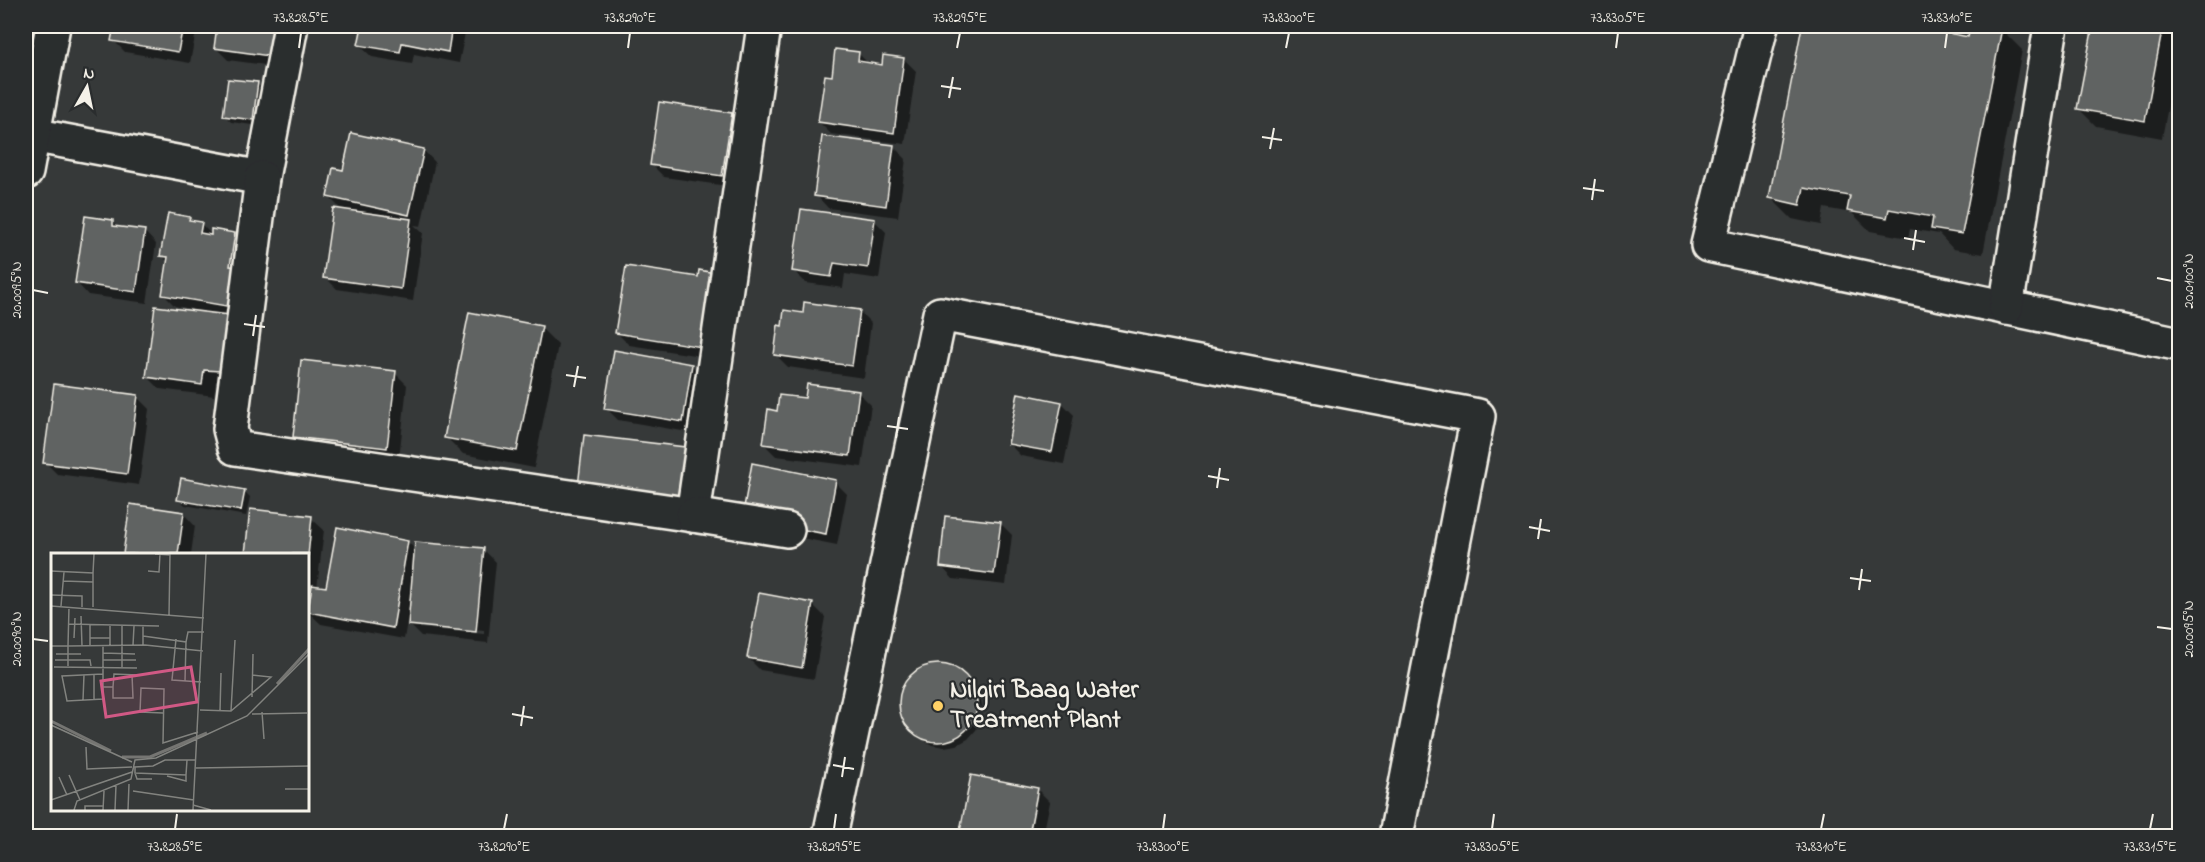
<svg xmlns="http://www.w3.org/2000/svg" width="2205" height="862" font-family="'Indie Flower',sans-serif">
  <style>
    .shadow { fill: #0007; fill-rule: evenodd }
    .building { fill: #616362; stroke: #f4f1e8; stroke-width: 1.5 }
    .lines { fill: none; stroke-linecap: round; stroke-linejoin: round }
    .street-casing { stroke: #f4f1e8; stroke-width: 38 }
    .street { stroke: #2a2d2e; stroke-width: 33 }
    .ticks { fill: none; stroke: #f4f1e8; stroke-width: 2 }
    .poi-dot { fill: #ffd166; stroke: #2a2d2e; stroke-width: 2 }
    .labels { text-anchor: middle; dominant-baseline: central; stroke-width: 4.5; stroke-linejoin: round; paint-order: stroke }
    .poi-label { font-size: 26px; font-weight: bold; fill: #f4f1e8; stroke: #2a2d2e; text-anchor: start }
    .inset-river { fill: none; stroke: #757572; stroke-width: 3 }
    .inset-road { fill: none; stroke: #82837f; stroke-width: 1.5 }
    .view { fill: #d15985; fill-opacity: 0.15; stroke: #d15985; stroke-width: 3 }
    .inset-edge { fill: none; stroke: #f4f1e8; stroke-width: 3 }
    .neatline { fill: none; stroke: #f4f1e8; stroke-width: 2 }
    .ticks-label { font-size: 15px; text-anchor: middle; fill: #f4f1e8 }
  </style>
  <rect width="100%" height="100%" fill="#363939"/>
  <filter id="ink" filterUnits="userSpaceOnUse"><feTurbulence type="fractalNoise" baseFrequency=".0167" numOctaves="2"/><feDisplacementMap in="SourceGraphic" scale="12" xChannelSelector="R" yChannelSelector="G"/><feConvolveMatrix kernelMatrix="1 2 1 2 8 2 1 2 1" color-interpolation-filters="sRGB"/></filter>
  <g filter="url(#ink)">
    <g class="shadow">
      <path d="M26,26H32L26,74Z"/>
      <path d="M115,26H197L190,63L125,52L113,40Z"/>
      <path d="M219,26H294L288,68L228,60L215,47Z"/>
      <path d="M363,26H459L465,33L459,63L414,54L412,64L372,57L359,45Z"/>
      <path d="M1803,26H1924L1929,31L1970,39L1972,26H1985L2001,29L2022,50L1983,254L1953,249L1939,234L1910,229L1908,238L1870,231L1852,213L1824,208L1821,225L1792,219L1771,198Z"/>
      <path d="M2094,26H2180V44L2162,138L2096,126L2079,109Z"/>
      <path d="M858,53L870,65L883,66L904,59L916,71L905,144L831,134L819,122L833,78Z"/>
      <path d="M257,84L263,89L259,126L231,122L225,116Z"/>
      <path d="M731,114L743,126L734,187L664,177L652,165Z"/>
      <path d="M894,147L906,159L898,217L828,208L816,195Z"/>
      <path d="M423,150L435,162L421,226L414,225L423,233L413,301L337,289L325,277L343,211L328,196Z"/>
      <path d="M189,218L193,222L201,224L212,235H234L247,247L232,383L216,381L214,396L160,389L148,377L191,312L192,309L175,306L163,294L168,262L162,256Z"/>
      <path d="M874,220L886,232L879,279L845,274L843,288L806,283L794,271Z"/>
      <path d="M113,222L119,228L144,231L156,244L147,303L88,295L76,282Z"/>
      <path d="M699,279L720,359L629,345L617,333Z"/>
      <path d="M859,311L871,323L864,378L788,367L776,355L783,328L804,314Z"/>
      <path d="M541,328L558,345L534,468L463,454L446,437Z"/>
      <path d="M616,352L692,366L704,378L694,433L618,420L606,408Z"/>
      <path d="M395,373L407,385L399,459L306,448L294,436Z"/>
      <path d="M859,393L871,405L862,467L776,456L764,444L778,413L806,400Z"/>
      <path d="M137,397L149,409L139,485L57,474L45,462Z"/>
      <path d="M1062,403L1074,415L1064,464L1021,456L1009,444Z"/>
      <path d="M835,482L847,494L837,545L756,529Z"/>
      <path d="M244,491L250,497L246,516L185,505L179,499Z"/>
      <path d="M131,506L183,513L195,526L191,554H124Z"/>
      <path d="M252,510L311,518L324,530L317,588L327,589L408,542L416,550H484L496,562L488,643L421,636L407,622L404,639L321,624L308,612V554H246ZM420,625L484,631V634L420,628Z"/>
      <path d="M1000,523L1012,535L1006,585L953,579L941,566Z"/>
      <path d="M813,605L825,617L814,679L760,670L748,658Z"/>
      <path d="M930,666H942L955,669L971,683L979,694L982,706L981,718L976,730L968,739L957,745L944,747L932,745L922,739L906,724L901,713L900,701L903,689L909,679L918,671Z"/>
      <path d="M972,777L1037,789L1050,802L1043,836H961Z"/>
    </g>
    <g class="building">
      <path d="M114,26H183L178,52L111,41Z"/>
      <path d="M217,26H281L276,57L214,48Z"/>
      <path d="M362,26H452L448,52L402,43L400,52L358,45Z"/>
      <path d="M1802,26H1917V27L1968,37L1971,26L2002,28L1962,234L1931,229L1933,217L1889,209L1887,218L1847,211L1850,196L1804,188L1800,205L1769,198Z"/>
      <path d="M2093,26H2163L2145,121L2077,109Z"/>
      <path d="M835,49L859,52L858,61L882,65L883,55L904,58L894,133L818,122L825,75L832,76Z"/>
      <path d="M228,79L258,82L253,120L223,116Z"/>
      <path d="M659,102L732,113L722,176L650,165Z"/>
      <path d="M351,133L424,149L409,215L327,197L333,168L343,170Z"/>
      <path d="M822,136L894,145L886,206L814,196Z"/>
      <path d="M333,208L411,219L401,289L323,278Z"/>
      <path d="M801,209L875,219L868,268L834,263L831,277L792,271Z"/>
      <path d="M168,213L190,217L189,220L202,222L200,233L211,235V229L235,233L230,266L239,267L232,307L162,295L168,257L160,256Z"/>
      <path d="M85,216L113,220V226L145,230L136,292L75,283Z"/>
      <path d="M626,266L698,277L699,270L720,274L708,348L615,333Z"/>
      <path d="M804,302L860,310L852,366L774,355L778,325L782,326L784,310L803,313Z"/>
      <path d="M155,306L228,315L220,371L204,370L202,385L146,377Z"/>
      <path d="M469,312L542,326L517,451L444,438Z"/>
      <path d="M614,350L692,364L683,422L604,409Z"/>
      <path d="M301,360L396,371L387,448L293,437Z"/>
      <path d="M54,384L138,395L127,474L43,463Z"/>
      <path d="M807,384L859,391L850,456L763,444L768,409L777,411L779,395L805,398Z"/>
      <path d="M1018,393L1062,402L1052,452L1008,444Z"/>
      <path d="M584,435L685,447L679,506L577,495Z"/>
      <path d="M752,463L836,480L826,534L742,518Z"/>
      <path d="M181,478L245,490L241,511L177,500Z"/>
      <path d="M130,504L184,512L178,554H123Z"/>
      <path d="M250,509L312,516L308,556V554H245Z"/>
      <path d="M945,516L1001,522L994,574L940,567Z"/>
      <path d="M337,527L408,541L393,628L308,612L312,585L326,587Z"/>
      <path d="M415,542L484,548L476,632L408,625Z"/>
      <path d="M759,593L813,603L802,668L747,658Z"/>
      <circle cx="938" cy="703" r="39"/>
      <path d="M971,775L1038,788L1029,835L1035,836H959Z"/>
    </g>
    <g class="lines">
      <g class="street-casing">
        <g id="street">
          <path d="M1761,26L1708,245L2180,344"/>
          <path d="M32,135L262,178L291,26"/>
          <path d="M26,172L53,26"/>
          <path d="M262,178L230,429L235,448L693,515L764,26"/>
          <path d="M2006,308L2051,26"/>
          <path d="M693,515L787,530"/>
          <path d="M830,836L940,314L1478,416L1396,836"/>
        </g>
      </g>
      <use href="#street" class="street"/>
    </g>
  </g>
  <path class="ticks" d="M299,48L301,33M628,48L630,33M957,48L960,33M1286,48L1289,33M1616,48L1618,33M1945,48L1947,33M941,86L961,89M949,98L953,77M1262,137L1282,140M1270,149L1274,128M1583,188L1604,191M1592,200L1595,179M1904,238L1925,242M1913,250L1916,230M2157,278L2172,281M33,290L48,293M244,324L265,327M253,336L256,315M566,375L586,378M574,387L578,366M887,426L908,429M896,438L899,417M1208,476L1229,480M1217,488L1220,468M1529,527L1550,531M1538,539L1541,519M1850,578L1871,581M1859,590L1862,569M2157,627L2172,629M33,639L48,641M512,714L533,718M521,726L524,706M833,765L854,769M842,777L845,757M175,829L177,814M504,829L507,814M834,829L836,814M1163,829L1165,814M1492,829L1494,814M1821,829L1824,814M2150,829L2153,814"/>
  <circle class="poi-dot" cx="938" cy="706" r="6"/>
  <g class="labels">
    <g class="poi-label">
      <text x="950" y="691">Nilgiri Baag Water<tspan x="950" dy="30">Treatment Plant</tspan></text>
    </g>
  </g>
  <g transform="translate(51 553)">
    <rect width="258" height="258" fill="#363939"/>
    <path class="inset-river" d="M226,131L258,96M0,168L60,198M71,204H99L156,180"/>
    <path class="inset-road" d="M104,1L119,2L118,62M0,18L42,20V54M97,18L108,19L109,1M42,20L43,1M12,28L42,29M0,42L31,43V54M0,53L153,65M10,53L13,19M18,54L17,93L94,92L152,98M30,63L31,93M17,71L108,73M39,72V93M59,72V93M71,73V114M92,83L135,89L134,128M23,85L24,65M39,85H59M125,86L121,127L150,129M135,89L137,79H153M82,92L83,73M92,92V73M0,93H17V113M52,93V146L16,148L11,123L52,121M52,100L84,101M5,101H30M4,107H39L40,113M52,107H85M3,114L86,115M43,121V147M52,134H62L63,121L87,122M62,134V145H82L81,122M201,144L202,101M32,147L33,122M149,157L180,158L220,124L201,122M169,158L170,120M180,158L184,87M211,159L213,186M112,160L89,159L90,135L113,136L112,190L147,179M201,161L256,160M0,172L81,209M35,194L36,216L81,214M136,207L135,222L84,220V214L102,213L114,207H145M145,215L258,213M84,220L86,226H101M18,222L29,247M116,223L135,228V222M8,224L16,242M234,236H258M82,238L143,247M0,247L81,219M142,252L160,257M23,257L26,248L80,226L84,207L105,205L196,163L258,101M34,257V253H52M52,257L53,238M64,257L65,232M77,257L78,231M142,257L155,1"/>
    <path class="view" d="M140,114L146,149L55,164L50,128Z"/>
    <rect width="258" height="258" class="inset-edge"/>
  </g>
  <rect width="2205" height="862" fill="none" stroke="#2a2d2e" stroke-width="66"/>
  <g transform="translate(87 87) rotate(9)" stroke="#2a2d2e" stroke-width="4.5" paint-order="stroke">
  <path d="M0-4.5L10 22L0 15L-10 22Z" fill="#f4f1e8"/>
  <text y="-9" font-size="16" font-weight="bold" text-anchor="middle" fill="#f4f1e8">N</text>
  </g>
  <rect x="33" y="33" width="2139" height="796" class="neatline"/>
  <g class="ticks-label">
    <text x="301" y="22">73.8285°E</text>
    <text x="630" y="22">73.8290°E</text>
    <text x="960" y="22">73.8295°E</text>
    <text x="1289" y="22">73.8300°E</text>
    <text x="1618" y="22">73.8305°E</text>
    <text x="1947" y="22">73.8310°E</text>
    <text transform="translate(2188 281) rotate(-90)" y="5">20.0100°N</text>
    <text transform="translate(16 290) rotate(-90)" y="5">20.0095°N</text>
    <text transform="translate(2188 629) rotate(-90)" y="5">20.0095°N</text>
    <text transform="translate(16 639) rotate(-90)" y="5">20.0090°N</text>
    <text x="175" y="851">73.8285°E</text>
    <text x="504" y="851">73.8290°E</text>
    <text x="834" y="851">73.8295°E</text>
    <text x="1163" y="851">73.8300°E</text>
    <text x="1492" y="851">73.8305°E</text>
    <text x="1821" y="851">73.8310°E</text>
    <text x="2150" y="851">73.8315°E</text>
  </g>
</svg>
